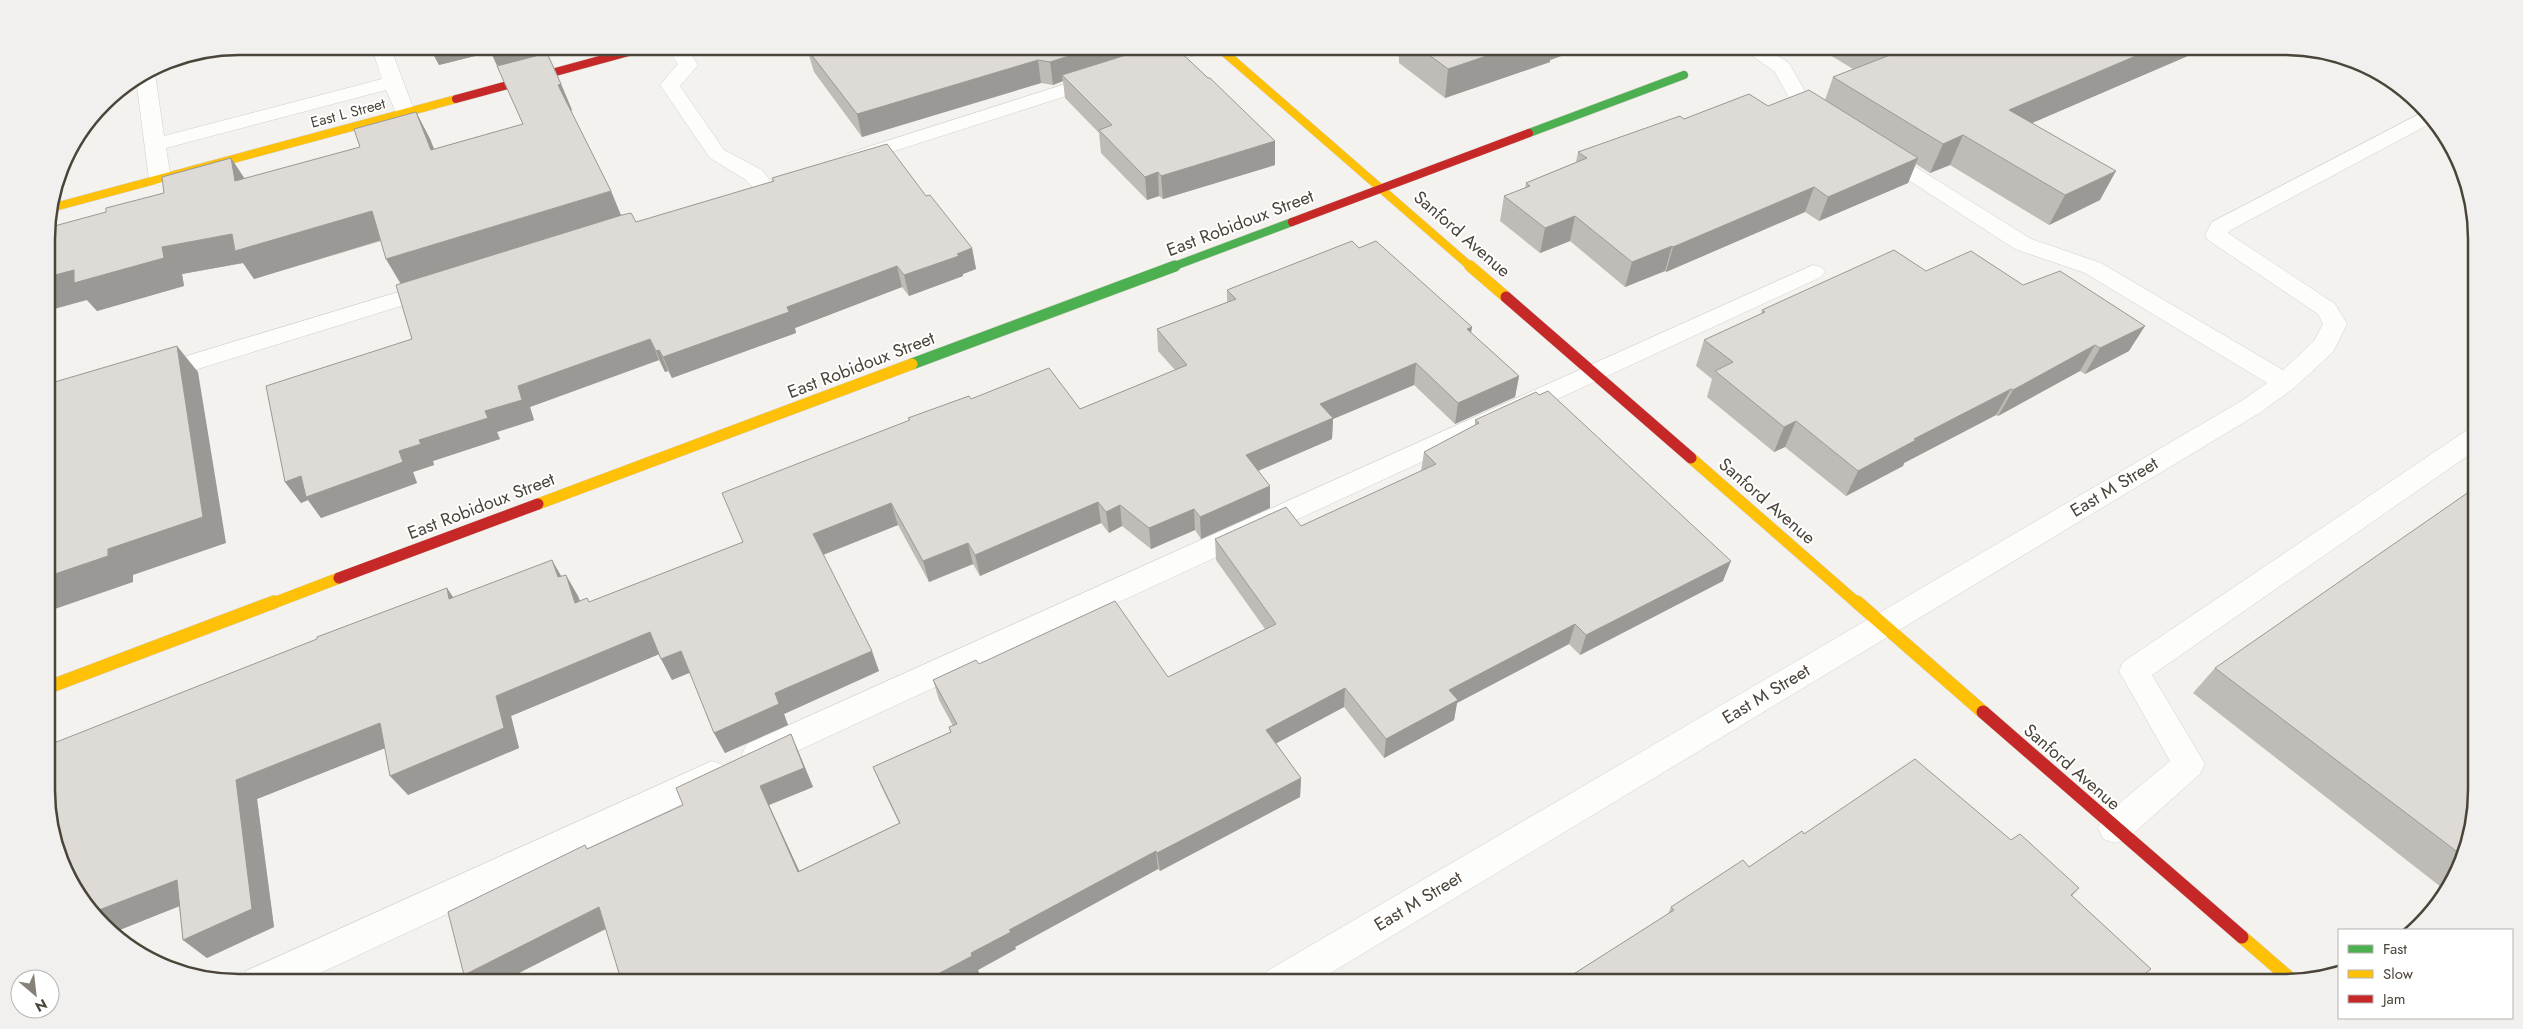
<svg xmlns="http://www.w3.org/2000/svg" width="2523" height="1029" font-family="Jost,sans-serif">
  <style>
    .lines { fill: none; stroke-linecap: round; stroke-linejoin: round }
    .lane-casing { stroke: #d2d0cb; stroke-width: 1 }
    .street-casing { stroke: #d2d0cb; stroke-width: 1 }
    .fast-far1-casing { stroke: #d3cfc5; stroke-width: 9 }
    .fast-casing { stroke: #d3cfc5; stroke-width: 12 }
    .slow-far2-casing { stroke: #d3cfc5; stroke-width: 9 }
    .slow-far1-casing { stroke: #d3cfc5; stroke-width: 12 }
    .slow-casing { stroke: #d3cfc5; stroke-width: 14 }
    .jam-far2-casing { stroke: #d3cfc5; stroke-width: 9 }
    .jam-far1-casing { stroke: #d3cfc5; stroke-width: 12 }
    .jam-casing { stroke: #d3cfc5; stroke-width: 14 }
    .lane { fill: #fdfdfc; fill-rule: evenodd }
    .street { fill: #fdfdfc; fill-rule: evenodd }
    .fast-far1 { stroke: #4caf50; stroke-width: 8 }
    .fast { stroke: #4caf50; stroke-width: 11 }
    .slow-far2 { stroke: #ffc107; stroke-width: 8 }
    .slow-far1 { stroke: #ffc107; stroke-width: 11 }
    .slow { stroke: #ffc107; stroke-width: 13 }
    .jam-far2 { stroke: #c62828; stroke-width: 8 }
    .jam-far1 { stroke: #c62828; stroke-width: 11 }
    .jam { stroke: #c62828; stroke-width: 13 }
    .wall { fill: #bfbcb8 }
    .shaded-wall { fill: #9b9996 }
    .building { fill: #dedbd6; stroke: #9b9996 }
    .labels { text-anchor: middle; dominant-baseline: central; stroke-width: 4; stroke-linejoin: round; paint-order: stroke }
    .far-street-label { font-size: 15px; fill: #4b4439; stroke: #fff }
    .street-label { font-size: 18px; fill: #4b4439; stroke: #fff }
    .rim { fill: none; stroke: #4b4439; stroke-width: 2.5 }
  </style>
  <rect width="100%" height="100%" fill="#f4f2ee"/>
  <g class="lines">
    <g class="lane-casing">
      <g id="lane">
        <polygon points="371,46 390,46 415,113 412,117 405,119 398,117 386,90 166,148 171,179 168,184 160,185 152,184 149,179 136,79 151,70 155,74 164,136 382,79"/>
        <polygon points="667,46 686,46 698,65 680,86 724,150 762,170 775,186 772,191 764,192 756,191 746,180 710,158 660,85 678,64"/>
        <polygon points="1184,46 1213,46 1211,50 1146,71 1139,69 1136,65 1139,61"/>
        <polygon points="1738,46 1761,46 1789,63 1810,100 1834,118 1831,122 1824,124 1817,122 1795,108 1774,71"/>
        <polygon points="1100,73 1107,75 1110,79 1107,83 860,162 853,164 846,162 842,158 846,154"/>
        <polygon points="2427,110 2435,121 2229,231 2228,233 2335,304 2347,324 2333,352 2294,388 2261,412 2252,415 2243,412 2239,406 2243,400 2267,383 2085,273 2015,249 1873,157 1870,153 1873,149 1880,147 1887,149 2031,239 2101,263 2283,370 2314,341 2323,324 2318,314 2208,240 2205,235 2212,222"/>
        <polygon points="1813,265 1821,267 1825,272 1821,277 769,764 758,768 747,764 742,754 747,744"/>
        <polygon points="435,281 443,283 447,288 443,293 156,382 147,380 144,374 147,368"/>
        <polygon points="2476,428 2476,450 2152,675 2205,764 2200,774 2127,839 2115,843 2103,839 2098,828 2103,817 2170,761 2119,671 2123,662 2467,430"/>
        <polygon points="712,761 723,765 728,775 723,785 299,983 241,983 246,971"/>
      </g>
    </g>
    <g class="street-casing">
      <polygon id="street" points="2252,397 2261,400 2265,406 2261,412 1314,983 1262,983 1267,971 2243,400"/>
    </g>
    <g class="fast-far1-casing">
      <g id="fast-far1">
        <polyline points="1529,133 1684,75"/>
        <polyline points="1172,267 1292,222"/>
      </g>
    </g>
    <g class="fast-casing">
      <polyline id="fast" points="912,364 1175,266"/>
    </g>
    <g class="slow-far2-casing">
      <g id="slow-far2">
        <polyline points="1217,46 1471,267"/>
        <polyline points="51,208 456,99"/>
      </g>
    </g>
    <g class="slow-far1-casing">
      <g id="slow-far1">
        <polyline points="1470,266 1506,297"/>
        <polyline points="1691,458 1858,604"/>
        <polyline points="538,504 912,364"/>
        <polyline points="271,604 339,578"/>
      </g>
    </g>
    <g class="slow-casing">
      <g id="slow">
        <polyline points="1857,602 1983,712"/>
        <polyline points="49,687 274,602"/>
        <polyline points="2242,937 2294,982"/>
      </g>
    </g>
    <g class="jam-far2-casing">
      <g id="jam-far2">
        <polyline points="456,99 651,46"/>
        <polyline points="1292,222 1529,133"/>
      </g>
    </g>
    <g class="jam-far1-casing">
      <g id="jam-far1">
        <polyline points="1506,297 1691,458"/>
        <polyline points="339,578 538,504"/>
      </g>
    </g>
    <g class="jam-casing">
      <polyline id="jam" points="1983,712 2242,937"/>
    </g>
    <use href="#lane" class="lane"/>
    <use href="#street" class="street"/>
    <use href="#fast-far1" class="fast-far1"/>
    <use href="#fast" class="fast"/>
    <use href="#slow-far2" class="slow-far2"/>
    <use href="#slow-far1" class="slow-far1"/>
    <use href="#slow" class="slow"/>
    <use href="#jam-far2" class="jam-far2"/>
    <use href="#jam-far1" class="jam-far1"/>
    <use href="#jam" class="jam"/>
  </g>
  <g class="wall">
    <polygon points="429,46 544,46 561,84 572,110 571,111 611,191 621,215 636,222 773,182 772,178 926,196 972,248 976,269 963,274 963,276 909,296 902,287 795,328 796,333 672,378 668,371 665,372 659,360 530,407 534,420 497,432 500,439 433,461 434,465 413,472 417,483 321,518 308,500 301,503 285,482 412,339 400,283 386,259 381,241 254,279 243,263 182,274 184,286 97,311 87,300 106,212 164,193 231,158 244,179 360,147 416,112 430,139 434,149 523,124 491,52 439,65"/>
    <polygon points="1174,46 1275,141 1275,165 1163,199 1159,196 1147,200 1101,153 1099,133 1065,98 1063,81 1053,85 1041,83 862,137 814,72 807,49"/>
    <polygon points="1386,46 1589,46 1550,60 1550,62 1445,98 1399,63 1399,57"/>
    <polygon points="1815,46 2211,46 2032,123 2100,200 2049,225 1950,165 1930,173 1916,164 1908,183 1819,221 1805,212 1666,272 1665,271 1625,287 1570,241 1540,253 1500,221 1504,196 1525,188 1526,183 1576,162 1578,152 1684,119 1768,106 1825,100 1833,77 1853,69"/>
    <polygon points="1359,248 1472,327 1471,333 1519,376 1515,397 1455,424 1414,385 1333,419 1332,439 1258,471 1270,486 1270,508 1201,539 1195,530 1151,549 1122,526 1109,533 1101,523 980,576 973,564 929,582 898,525 823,555 879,671 784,714 788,725 725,753 714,733 690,672 672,680 659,654 511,716 519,748 408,795 385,748 257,799 274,927 207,958 183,940 179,906 112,933 447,588 453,598 561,576 578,596 580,601 590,602 743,542 909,421 908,418 971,399 1080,409 1175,370 1158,351 1157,329 1227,302 1227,290"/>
    <polygon points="1926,271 2023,285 2129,351 2085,374 2080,371 1998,416 1996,415 1904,463 1903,466 1846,496 1785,447 1774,452 1707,397 1712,379 1696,366 1704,340 1761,314 1762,310"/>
    <polygon points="1475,420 1723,581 1580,655 1569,644 1457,703 1454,720 1384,758 1344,707 1276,743 1301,778 1300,797 1160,871 1158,869 1015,947 1016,949 978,970 979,973 960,983 622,983 606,929 499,983 472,983 588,849 683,805 791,734 799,753 813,787 769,805 799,871 899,823 881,786 873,767 950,732 949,727 953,726 939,700 933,680 979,664 1168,677 1265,629 1216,560 1215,539 1301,526 1421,471 1424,452 1475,426"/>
    <polygon points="2215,668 2466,852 2446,891 2193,693"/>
    <polygon points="1804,834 2011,840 2079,888 2072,896 2151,969 2136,982 1561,982 1668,914 1671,907 1749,867"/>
  </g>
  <g class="shaded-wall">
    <polygon points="429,46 489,46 491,52 439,65"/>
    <polygon points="525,46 544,46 552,65 503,78 492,55"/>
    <polygon points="1100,46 1157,46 1062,75 1063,81 1053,85 1050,62"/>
    <polygon points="1516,46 1589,46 1550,60 1550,62 1445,98 1448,69"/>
    <polygon points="2159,46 2211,46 1995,139 2009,110"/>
    <polygon points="1038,60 1041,83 862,137 857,114"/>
    <polygon points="561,84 572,110 569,111 558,85"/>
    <polygon points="416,112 430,139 445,177 431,150"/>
    <polygon points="1963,135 1950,165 1930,173 1943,144"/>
    <polygon points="1275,141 1275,165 1163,199 1161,176"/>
    <polygon points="74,143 74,153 66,155 66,154"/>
    <polygon points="231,158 249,185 235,181"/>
    <polygon points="1918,158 1908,183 1819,221 1828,197"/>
    <polygon points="2116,171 2100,200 2049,225 2065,195"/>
    <polygon points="1158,172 1159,196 1147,200 1145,177"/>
    <polygon points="1814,187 1805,212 1666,272 1673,247"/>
    <polygon points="611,191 622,218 403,287 386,259"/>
    <polygon points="372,211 388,238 254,279 243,263 182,274 184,286 97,311 87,300 47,311 47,277 162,247 232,234"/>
    <polygon points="1575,216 1570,241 1540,253 1545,228"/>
    <polygon points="1672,246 1665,271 1625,287 1632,262"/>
    <polygon points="972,248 976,269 963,274 963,276 909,296 904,275"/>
    <polygon points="897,266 902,287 795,328 796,333 672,378 663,357 787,307"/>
    <polygon points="2145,326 2129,351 2085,374 2100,348"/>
    <polygon points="1472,327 1468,348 1467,329"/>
    <polygon points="650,339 659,360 530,407 534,420 497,432 500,439 433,461 434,465 413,472 417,483 321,518 308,500 301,503 285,482 301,476 399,451 419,440 485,411 518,386"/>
    <polygon points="2095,345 2080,371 1998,416 2013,390"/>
    <polygon points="177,346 198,372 226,543 133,575 133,582 49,611 49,576 108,549"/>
    <polygon points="659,350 668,371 665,372 656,351"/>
    <polygon points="1416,363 1414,385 1333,419 1332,439 1246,476 1246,455 1320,404"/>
    <polygon points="1519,376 1515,397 1455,424 1458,403"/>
    <polygon points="2011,389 1996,415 1904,463 1903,466 1846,496 1858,471 1914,439"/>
    <polygon points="1796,421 1785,447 1774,452 1784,427"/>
    <polygon points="1270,486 1270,508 1201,539 1200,517"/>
    <polygon points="1098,502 1101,523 980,576 975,555"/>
    <polygon points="891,503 898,525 820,556 813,534"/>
    <polygon points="1120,505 1122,526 1109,533 1106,512"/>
    <polygon points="1194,509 1195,530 1151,549 1149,528"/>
    <polygon points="968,543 973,564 929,582 923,561"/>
    <polygon points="552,560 564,581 558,577"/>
    <polygon points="1731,561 1723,581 1580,655 1586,635"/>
    <polygon points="566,575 578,596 588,623 575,603"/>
    <polygon points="447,588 461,609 449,599"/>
    <polygon points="1575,624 1569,644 1457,703 1454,720 1384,758 1386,739 1449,690"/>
    <polygon points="650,632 662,653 511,716 519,748 408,795 390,776 496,696"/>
    <polygon points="681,651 692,672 672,680 661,659"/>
    <polygon points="872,651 879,671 784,714 788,725 725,753 714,733 775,693"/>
    <polygon points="1345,688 1344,707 1266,749 1266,730"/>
    <polygon points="380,723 398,743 257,799 274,927 207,958 183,940 236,780"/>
    <polygon points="791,734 799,753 813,787 769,805 808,890 798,872 760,786"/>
    <polygon points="1301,778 1300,797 1160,871 1157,853"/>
    <polygon points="1156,851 1158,869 1015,947 1016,949 978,970 979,973 960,983 921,983 1009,930"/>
    <polygon points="177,880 200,898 112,933 94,917 91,913"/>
    <polygon points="599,907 613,925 499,983 472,983 464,975"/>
  </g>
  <g class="building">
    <polygon points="489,46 525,46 492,55"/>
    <polygon points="817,46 1100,46 1050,62 1038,60 857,114 807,49"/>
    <polygon points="1155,46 1174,46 1208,78 1210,78 1275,141 1161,176 1158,172 1145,177 1099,130 1112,125 1062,75"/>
    <polygon points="1417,46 1516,46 1448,69"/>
    <polygon points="1875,46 2159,46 2009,110 2116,171 2065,195 1963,135 1943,144 1833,77 1890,55"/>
    <polygon points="547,53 561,84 558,85 611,191 386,259 372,211 235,251 232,234 162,247 164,258 74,283 74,270 47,277 47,228 106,212 106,208 164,193 162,177 231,158 235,181 360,147 354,129 416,112 431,150 523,124 497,66"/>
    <polygon points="1809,90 1918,158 1828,197 1814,187 1673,247 1672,246 1632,262 1575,216 1545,228 1504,196 1530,186 1526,183 1587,158 1578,152 1680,116 1684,119 1749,94 1768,106"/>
    <polygon points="887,144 926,196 930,195 972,248 957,254 959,256 904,275 897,266 787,307 789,312 663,357 659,350 656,351 650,339 518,386 522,400 485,411 488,418 419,440 421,444 399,451 403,462 306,497 301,476 285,482 266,386 412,339 396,285 622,215 631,213 636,222 774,181 772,178"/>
    <polygon points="1352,241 1359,248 1376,241 1472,327 1467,329 1519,376 1458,403 1416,363 1320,404 1333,418 1246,455 1270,486 1200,517 1194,509 1149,528 1120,505 1106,512 1098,502 975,555 968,543 923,561 891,503 813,534 872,651 775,693 779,704 714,733 681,651 661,659 650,632 496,696 504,728 390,776 380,723 236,780 252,909 183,940 177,880 91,913 78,894 78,888 75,889 66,875 50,827 49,745 317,639 317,637 447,588 449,599 552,560 558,577 566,575 575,603 587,598 589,602 743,542 722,493 910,420 908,418 969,396 971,399 1049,368 1080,409 1187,365 1157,329 1236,299 1227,290"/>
    <polygon points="1894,250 1926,271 1971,251 2023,285 2060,271 2145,326 2100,348 2095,345 2013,390 2011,389 1914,439 1916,440 1858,471 1796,421 1784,427 1715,371 1733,362 1704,340 1765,312 1762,310"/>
    <polygon points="177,346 203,517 108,549 108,556 49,576 48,384"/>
    <polygon points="1548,391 1731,561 1586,635 1575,624 1449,690 1458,700 1386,739 1345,688 1266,730 1301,778 1157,853 1156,851 1009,930 1011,932 971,953 972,956 921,983 622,983 599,907 464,975 448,912 585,845 587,849 683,805 676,788 791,734 804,768 760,786 798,872 900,823 873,767 951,732 949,727 957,724 933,680 976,660 979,664 1115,601 1168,677 1276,624 1215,539 1286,507 1301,526 1436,464 1424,452 1479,423 1475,420 1536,392 1539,395"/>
    <polygon points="2476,487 2477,790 2466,852 2464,857 2215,668"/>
    <polygon points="1915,759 2011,840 2020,834 2079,888 2071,895 2151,969 2135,982 1561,982 1674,910 1671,907 1743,860 1749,867 1802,831 1804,834"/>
    <polygon points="417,978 418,983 407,983"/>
  </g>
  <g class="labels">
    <g class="far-street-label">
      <text transform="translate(348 113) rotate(-15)">East L Street</text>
    </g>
    <g class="street-label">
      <text transform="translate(1240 223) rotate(-21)">East Robidoux Street</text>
      <text transform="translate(1462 234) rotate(41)">Sanford Avenue</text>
      <text transform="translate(861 365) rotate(-21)">East Robidoux Street</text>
      <text transform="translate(2114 487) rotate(-31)">East M Street</text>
      <text transform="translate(1767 501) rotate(41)">Sanford Avenue</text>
      <text transform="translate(481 506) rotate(-21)">East Robidoux Street</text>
      <text transform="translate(1766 694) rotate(-31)">East M Street</text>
      <text transform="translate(2072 767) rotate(41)">Sanford Avenue</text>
      <text transform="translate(1418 901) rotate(-31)">East M Street</text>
    </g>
  </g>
  <path d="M0 0H2523V1029H0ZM239 55H2284A184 184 0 0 1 2468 239V790A184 184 0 0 1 2284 974H239A184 184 0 0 1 55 790V239A184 184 0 0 1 239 55Z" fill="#f1f0ef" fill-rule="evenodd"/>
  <path class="rim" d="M239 55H2284A184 184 0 0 1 2468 239V790A184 184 0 0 1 2284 974H239A184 184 0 0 1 55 790V239A184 184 0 0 1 239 55Z"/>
  <rect x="2338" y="929" width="175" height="90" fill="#ffffff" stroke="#b7b4b0"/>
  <rect x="2348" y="945" width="25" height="8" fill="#4caf50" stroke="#b7b4b0"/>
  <text x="2383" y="954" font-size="15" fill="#4b4439">Fast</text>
  <rect x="2348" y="970" width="25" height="8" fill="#ffc107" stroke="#b7b4b0"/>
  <text x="2383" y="979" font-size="15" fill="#4b4439">Slow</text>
  <rect x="2348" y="995" width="25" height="8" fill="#c62828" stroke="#b7b4b0"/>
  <text x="2383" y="1004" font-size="15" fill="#4b4439">Jam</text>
  <g transform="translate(35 994) rotate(152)"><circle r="24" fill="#ffffff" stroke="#b7b4b0"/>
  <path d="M0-4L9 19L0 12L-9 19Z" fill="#868178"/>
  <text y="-8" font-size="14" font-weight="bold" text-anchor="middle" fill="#4b4439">N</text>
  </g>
</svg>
